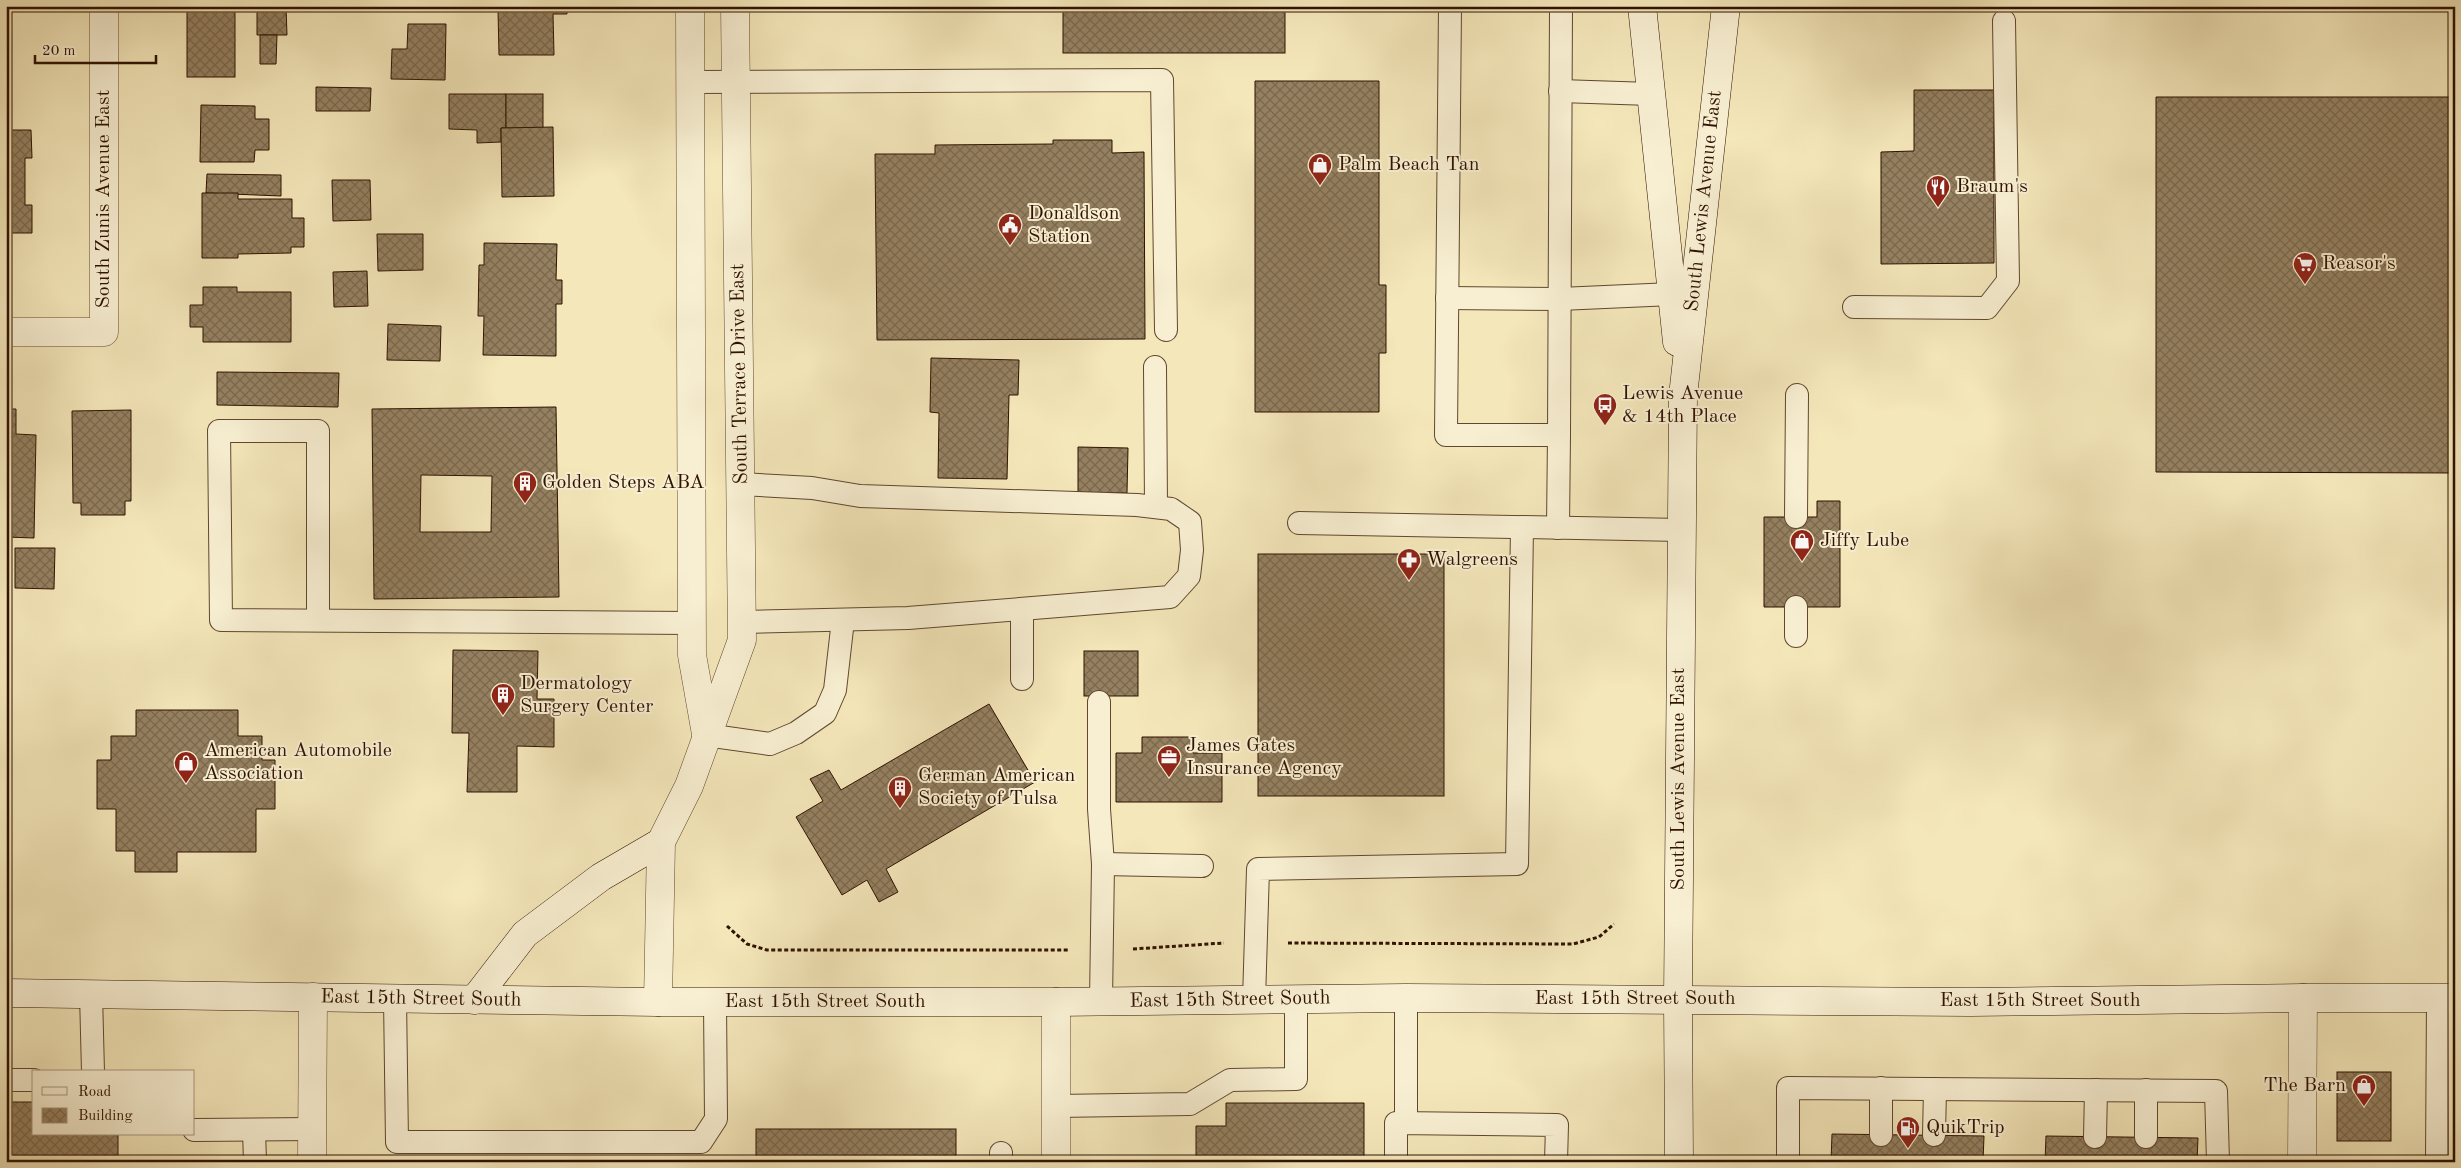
<svg xmlns="http://www.w3.org/2000/svg" width="2461" height="1168" font-family="'Old Standard TT',serif">
  <style>
    .building { fill: url(#building-cross-hatch); stroke: #2f1200; fill-rule: evenodd }
    .lines { fill: none; stroke-linecap: round; stroke-linejoin: round }
    .lane-casing { stroke: #60472e; stroke-width: 24 }
    .street-casing { stroke: #60472e; stroke-width: 29 }
    .secondary-casing { stroke: #2f1200; stroke-width: 29 }
    .path { stroke: #2f1200; stroke-width: 3; stroke-dasharray: 4 2.5; stroke-linecap: butt }
    .lane { stroke: #f8efd2; stroke-width: 22 }
    .street { stroke: #f8efd2; stroke-width: 28 }
    .secondary { stroke: #f8efd2; stroke-width: 28 }
    .labels { text-anchor: middle; dominant-baseline: central; stroke-width: 4; stroke-linejoin: round; paint-order: stroke }
    .poi-label { font-size: 20px; fill: #2f1200; stroke: #f8efd2; text-anchor: start }
    .street-label { font-size: 20px; fill: #2f1200; stroke: #f8efd2 }
  </style>
  <defs>
    <pattern id="building-cross-hatch" width="8" height="8" patternUnits="userSpaceOnUse" patternTransform="scale(1.25)"><rect width="8" height="8" fill="#958161"/><path d="M0 0l8 8M0 8l8-8" fill="none" stroke="#7a684e"/></pattern>
  </defs>
  <rect width="100%" height="100%" fill="#f4e7ba"/>
  <filter id="stains"><feTurbulence type="fractalNoise" baseFrequency=".004" numOctaves="4"/><feColorMatrix values="0 0 0 0 .2 0 0 0 0 .09 0 0 0 0 .02 0 0 0 .5 -.17"/></filter>
  <radialGradient id="worn" r=".72"><stop offset=".6" stop-color="#630" stop-opacity="0"/><stop offset="1" stop-color="#630" stop-opacity=".3"/></radialGradient>
  <g class="building">
    <polygon points="6,6 9,6 10,28 6,28"/>
    <polygon points="489,6 567,6 567,14 553,14 554,55 499,55 498,10 489,10"/>
    <rect x="1063" y="6" width="222" height="47"/>
    <polygon points="257,7 286,7 287,35 257,35"/>
    <rect x="187" y="8" width="48" height="69"/>
    <polygon points="408,24 446,24 445,80 391,79 392,49 407,49"/>
    <polygon points="260,35 277,35 276,64 260,64"/>
    <polygon points="1255,81 1379,81 1379,285 1386,285 1386,353 1379,353 1379,412 1255,412"/>
    <polygon points="316,87 371,88 370,111 316,111"/>
    <polygon points="1914,90 1994,90 1994,263 1881,264 1881,152 1914,151"/>
    <polygon points="449,94 506,94 506,128 501,128 501,142 477,143 477,130 449,129"/>
    <rect x="506" y="94" width="37" height="34"/>
    <polygon points="2156,97 2455,97 2455,473 2156,472"/>
    <polygon points="201,105 255,106 255,119 269,119 269,150 255,150 254,162 200,162"/>
    <polygon points="553,127 554,196 502,197 501,128"/>
    <polygon points="6,130 31,130 32,158 25,158 25,205 32,205 32,233 6,233"/>
    <polygon points="1053,140 1112,140 1112,153 1144,152 1145,339 877,340 875,154 935,154 935,145 1053,144"/>
    <polygon points="207,174 281,175 281,196 206,193"/>
    <polygon points="332,180 370,180 371,220 333,221"/>
    <polygon points="202,193 238,193 238,199 292,199 292,218 304,218 304,247 291,247 291,253 238,254 238,258 202,258"/>
    <polygon points="377,234 423,234 423,270 378,271"/>
    <polygon points="484,243 557,244 556,280 562,280 562,304 556,304 556,356 483,355 484,316 478,316 479,265 484,265"/>
    <polygon points="367,271 368,306 334,307 333,272"/>
    <polygon points="203,287 237,287 237,292 291,292 291,342 203,342 203,327 190,327 190,305 203,305"/>
    <polygon points="388,324 441,326 440,361 387,360"/>
    <polygon points="931,358 1019,360 1018,395 1009,395 1007,479 938,478 939,413 930,412"/>
    <polygon points="217,372 339,373 338,407 217,405"/>
    <path d="M 556,407 L 559,597 L 374,599 L 372,409 ZM 421,475 L 492,476 L 491,532 L 420,532 Z"/>
    <polygon points="6,409 16,409 16,434 36,435 34,538 6,537"/>
    <polygon points="131,410 131,501 125,501 125,515 81,515 81,503 73,503 72,411"/>
    <polygon points="1078,447 1128,448 1127,493 1078,493"/>
    <polygon points="1817,501 1840,501 1840,607 1764,607 1764,517 1817,517"/>
    <polygon points="15,548 55,548 54,589 15,588"/>
    <rect x="1258" y="554" width="186" height="242"/>
    <polygon points="453,650 538,651 537,699 554,699 554,747 517,746 517,792 467,792 469,733 452,733"/>
    <rect x="1084" y="651" width="54" height="45"/>
    <polygon points="989,704 1035,782 886,869 898,892 879,902 867,880 842,895 796,817 823,801 810,779 829,770 841,790"/>
    <polygon points="136,710 238,710 238,736 262,736 262,760 275,760 275,809 256,809 256,852 177,852 177,872 135,872 135,851 116,851 116,809 97,809 97,760 111,760 111,736 136,736"/>
    <polygon points="1142,737 1193,737 1193,753 1222,753 1222,802 1116,802 1116,753 1142,753"/>
    <rect x="2337" y="1072" width="54" height="69"/>
    <polygon points="6,1102 34,1102 34,1134 118,1134 118,1162 6,1162"/>
    <polygon points="1226,1103 1364,1103 1364,1162 1196,1162 1196,1126 1226,1126"/>
    <rect x="756" y="1129" width="200" height="33"/>
    <polygon points="1832,1134 1984,1136 1983,1162 1831,1162"/>
    <polygon points="2046,1136 2198,1138 2197,1162 2045,1162"/>
  </g>
  <g class="lines">
    <g class="lane-casing">
      <g id="lane">
        <polyline points="1450,6 1446,435 1559,435 1561,6"/>
        <polyline points="691,82 1162,80 1166,330"/>
        <polyline points="1560,91 1651,94"/>
        <polyline points="1447,298 1560,299 1672,294"/>
        <polyline points="1854,307 1987,308 2008,281 2004,21"/>
        <polyline points="1155,367 1156,507"/>
        <polyline points="741,484 812,488 860,496 1137,505 1171,509 1190,522 1192,550 1189,576 1170,597 908,618 742,622"/>
        <polyline points="1796,517 1797,395"/>
        <polyline points="1299,523 1682,530"/>
        <polyline points="1558,528 1559,435"/>
        <polyline points="1796,607 1796,636"/>
        <polyline points="1022,610 1022,679"/>
        <polyline points="318,620 318,431 219,431 221,620 692,623"/>
        <polyline points="1099,702 1099,809 1103,864"/>
        <polyline points="706,735 770,744 796,733 825,713 835,690 843,620"/>
        <polyline points="91,994 93,1072"/>
        <polyline points="395,998 397,1142 701,1142 716,1119 715,1002"/>
        <polyline points="1254,1000 1258,869 1517,864 1522,527"/>
        <polyline points="1101,1001 1103,864 1202,866"/>
        <polyline points="6,1080 34,1080"/>
        <polyline points="2146,1090 2146,1137"/>
        <polyline points="1056,1106 1190,1104 1230,1080 1296,1079 1296,1000"/>
        <polyline points="1406,1123 1406,998"/>
        <polyline points="194,1130 313,1129"/>
        <polyline points="254,1130 255,1162"/>
        <polyline points="1881,1135 1881,1088"/>
        <polyline points="1934,1135 1935,1089"/>
        <polyline points="2095,1137 2096,1090"/>
        <polyline points="1001,1153 1001,1162"/>
        <polyline points="1396,1162 1396,1123 1557,1125 1556,1162"/>
        <polyline points="1788,1162 1788,1088 2216,1091 2218,1162"/>
        <polyline points="2437,1162 2438,998"/>
      </g>
    </g>
    <g class="street-casing">
      <g id="street">
        <polyline points="690,6 692,655 706,734"/>
        <polyline points="6,332 104,332 104,6"/>
        <polyline points="658,1002 661,842 689,786 742,640 735,6"/>
        <polyline points="1056,1002 1056,1162"/>
        <polyline points="312,1162 313,997"/>
        <polyline points="2302,1162 2303,998"/>
      </g>
    </g>
    <g class="secondary-casing">
      <g id="secondary">
        <polyline points="1642,6 1677,342"/>
        <polyline points="6,993 658,1002 1056,1002 1406,998 1971,1002 2303,998 2455,998"/>
        <polyline points="474,1000 525,934 601,877 661,842"/>
        <polyline points="1679,1162 1678,999 1683,396 1726,6"/>
      </g>
    </g>
    <g class="path">
      <polyline points="727,926 747,944 767,950 1069,950"/>
      <polyline points="1288,943 1573,944 1599,937 1614,924"/>
      <polyline points="1133,949 1224,943"/>
    </g>
    <use href="#lane" class="lane"/>
    <use href="#street" class="street"/>
    <use href="#secondary" class="secondary"/>
  </g>
  <defs>
    <g id="shop-pin" transform="scale(1.25)"><path d="M0 17L-7.5 6A9.5 9.5 0 1 1 7.5 6Z" fill="#8f2418" stroke="#f8efd2"/><path d="M-5-2.5h2.3a2.7 3.5 0 0 1 5.4 0H5L5.5 6h-11ZM-1.5-2.5h3a1.5 2.3 0 0 0-3 0Z" fill="#fff"/></g>
    <g id="restaurant-pin" transform="scale(1.25)"><path d="M0 17L-7.5 6A9.5 9.5 0 1 1 7.5 6Z" fill="#8f2418" stroke="#f8efd2"/><path d="M-5-6h1v4h1v-4h1v4h1v-4h1v5L-1.5 .5V6h-2V.5L-5-1ZM5-6V6H3V1.5H1.5Q1.5-4 5-6Z" fill="#fff"/></g>
    <g id="civic-pin" transform="scale(1.25)"><path d="M0 17L-7.5 6A9.5 9.5 0 1 1 7.5 6Z" fill="#8f2418" stroke="#f8efd2"/><path d="M-.6-6.5H3V-4.5H.6V-3L4-1V1h2V6H-6V1h2V-1L-.6-3ZM-1.2 2.5V6h2.4V2.5Z" fill="#fff"/></g>
    <g id="supermarket-pin" transform="scale(1.25)"><path d="M0 17L-7.5 6A9.5 9.5 0 1 1 7.5 6Z" fill="#8f2418" stroke="#f8efd2"/><path d="M-6-5.5h2.5l.6 2H6L4.5 2H-2.5L-4.4-4H-6ZM-1.5 3.2a1.3 1.3 0 1 0 .1 0ZM3 3.2a1.3 1.3 0 1 0 .1 0Z" fill="#fff"/></g>
    <g id="bus-pin" transform="scale(1.25)"><path d="M0 17L-7.5 6A9.5 9.5 0 1 1 7.5 6Z" fill="#8f2418" stroke="#f8efd2"/><path d="M-5-6H5V4H4V6H2V4H-2V6H-4V4H-5ZM-3.5-4V0h7V-4ZM-3.5 1.2v1.5H-2V1.2ZM2 1.2v1.5H3.5V1.2Z" fill="#fff"/></g>
    <g id="building-pin" transform="scale(1.25)"><path d="M0 17L-7.5 6A9.5 9.5 0 1 1 7.5 6Z" fill="#8f2418" stroke="#f8efd2"/><path d="M-4-6H4V6H1V3H-1V6H-4ZM-2.5-4.3h1.7v1.8h-1.7ZM.8-4.3h1.7v1.8H.8ZM-2.5-1h1.7V.8h-1.7ZM.8-1h1.7V.8H.8Z" fill="#fff"/></g>
    <g id="pharmacy-pin" transform="scale(1.25)"><path d="M0 17L-7.5 6A9.5 9.5 0 1 1 7.5 6Z" fill="#8f2418" stroke="#f8efd2"/><path d="M-2-6h4v4h4v4h-4v4h-4v-4h-4v-4h4Z" fill="#fff"/></g>
    <g id="office-pin" transform="scale(1.25)"><path d="M0 17L-7.5 6A9.5 9.5 0 1 1 7.5 6Z" fill="#8f2418" stroke="#f8efd2"/><path d="M-6-3h4V-5.5h4V-3h4V5H-6ZM-1-4.5V-3h2v-1.5ZM-6 0V1H6V0Z" fill="#fff"/></g>
    <g id="fuel-pin" transform="scale(1.25)"><path d="M0 17L-7.5 6A9.5 9.5 0 1 1 7.5 6Z" fill="#8f2418" stroke="#f8efd2"/><path d="M-5.5-6h7V0h2V4h1.3V-2.5L3-4.5l.8-.8L6-3V5H2.5V1h-1V6h-7ZM-4.2-4.7v3.2H.2V-4.7Z" fill="#fff"/></g>
  </defs>
  <g fill-rule="evenodd">
    <use href="#shop-pin" x="1320" y="165"/>
    <use href="#restaurant-pin" x="1938" y="187"/>
    <use href="#civic-pin" x="1010" y="225"/>
    <use href="#supermarket-pin" x="2305" y="264"/>
    <use href="#bus-pin" x="1605" y="405"/>
    <use href="#building-pin" x="525" y="483"/>
    <use href="#shop-pin" x="1802" y="541"/>
    <use href="#pharmacy-pin" x="1409" y="560"/>
    <use href="#building-pin" x="503" y="695"/>
    <use href="#office-pin" x="1169" y="757"/>
    <use href="#shop-pin" x="186" y="763"/>
    <use href="#building-pin" x="900" y="788"/>
    <use href="#shop-pin" x="2364" y="1086"/>
    <use href="#fuel-pin" x="1908" y="1128"/>
  </g>
  <g class="labels">
    <g class="poi-label">
      <text x="1338" y="165">Palm Beach Tan</text>
      <text x="1956" y="187">Braum's</text>
      <text x="1028" y="214">Donaldson<tspan x="1028" dy="23">Station</tspan></text>
      <text x="2322" y="264">Reasor's</text>
      <text x="1622" y="394">Lewis Avenue<tspan x="1622" dy="23">&amp; 14th Place</tspan></text>
      <text x="542" y="483">Golden Steps ABA</text>
      <text x="1820" y="541">Jiffy Lube</text>
      <text x="1426" y="560">Walgreens</text>
      <text x="520" y="684">Dermatology<tspan x="520" dy="23">Surgery Center</tspan></text>
      <text x="1186" y="746">James Gates<tspan x="1186" dy="23">Insurance Agency</tspan></text>
      <text x="204" y="751">American Automobile<tspan x="204" dy="23">Association</tspan></text>
      <text x="918" y="776">German American<tspan x="918" dy="23">Society of Tulsa</tspan></text>
      <text x="2346" y="1086" text-anchor="end">The Barn</text>
      <text x="1926" y="1128">QuikTrip</text>
    </g>
    <g class="street-label">
      <text transform="translate(104 199) rotate(-90)">South Zunis Avenue East</text>
      <text transform="translate(1704 201) rotate(-84)">South Lewis Avenue East</text>
      <text transform="translate(740 374) rotate(-91)">South Terrace Drive East</text>
      <text transform="translate(1679 779) rotate(-90)">South Lewis Avenue East</text>
      <text transform="translate(421 999) rotate(1)">East 15th Street South</text>
      <text x="1635" y="999">East 15th Street South</text>
      <text transform="translate(1230 1000) rotate(-1)">East 15th Street South</text>
      <text x="2040" y="1001">East 15th Street South</text>
      <text x="825" y="1002">East 15th Street South</text>
    </g>
  </g>
  <rect width="2461" height="1168" fill="none" stroke="#f4e7ba" stroke-width="25"/>
  <rect x="8" y="8" width="2446" height="1153" fill="none" stroke="#2f1200" stroke-width="2.5"/>
  <rect x="12" y="12" width="2436" height="1143" fill="none" stroke="#2f1200"/>
  <rect x="32" y="1070" width="162" height="65" fill="#f8efd2" stroke="#a8977e"/>
  <rect x="42" y="1087" width="25" height="8" fill="#f8efd2" stroke="#a8977e"/>
  <text x="78" y="1096" font-size="15" fill="#2f1200">Road</text>
  <rect x="42" y="1108" width="25" height="15" fill="url(#building-cross-hatch)" stroke="#a8977e"/>
  <text x="78" y="1120" font-size="15" fill="#2f1200">Building</text>
  <path d="M35 55v8h121v-8" fill="none" stroke="#2f1200" stroke-width="2.5"/>
  <text x="42" y="55" font-size="15" fill="#2f1200" stroke="#f8efd2" stroke-width="4" paint-order="stroke">20 m</text>
  <rect width="100%" height="100%" filter="url(#stains)"/>
  <rect width="100%" height="100%" fill="url(#worn)"/>
</svg>
